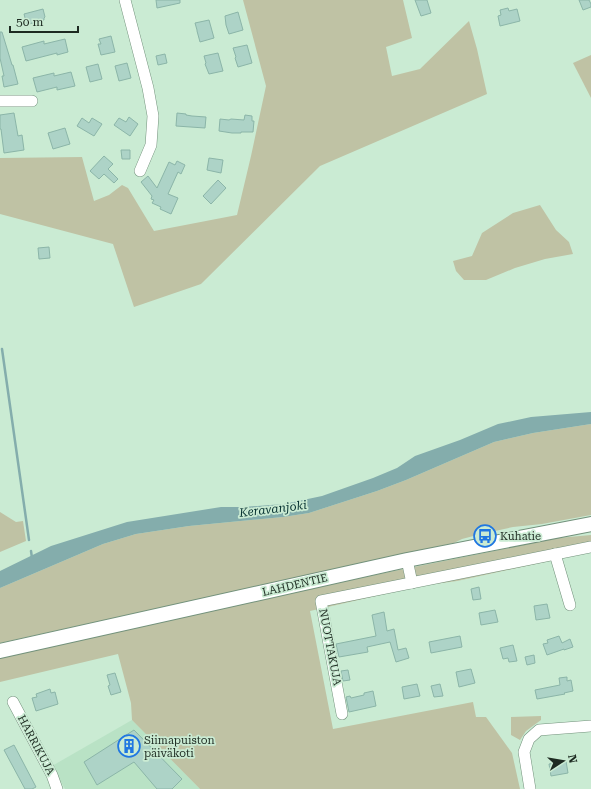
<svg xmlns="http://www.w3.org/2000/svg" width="591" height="789" font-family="'Roboto Serif',serif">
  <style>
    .built { fill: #b9e2c5 }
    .green { fill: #bfc2a4 }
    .water { fill: #84adac }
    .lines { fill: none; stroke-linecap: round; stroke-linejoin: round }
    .stream { stroke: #84adac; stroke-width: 2.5 }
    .building { fill: #add3c7; stroke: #8bb5a8 }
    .minor-casing { stroke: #72917b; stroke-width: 12 }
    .major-casing { stroke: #72917b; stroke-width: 16 }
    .minor { stroke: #fff; stroke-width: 11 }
    .major { stroke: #fff; stroke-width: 14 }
    .labels { text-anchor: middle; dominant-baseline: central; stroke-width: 3.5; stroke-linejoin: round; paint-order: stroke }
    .poi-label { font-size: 11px; fill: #1d2a21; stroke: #caebd3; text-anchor: start }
    .street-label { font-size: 11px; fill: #1d2a21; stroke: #caebd3 }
    .water-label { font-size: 12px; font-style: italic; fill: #073231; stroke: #caebd3 }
  </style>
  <rect width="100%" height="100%" fill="#caebd3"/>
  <polygon class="built" points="132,720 200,789 65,789 52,766"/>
  <g class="green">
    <polygon points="243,0 403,0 412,38 386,47 392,76 420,69 469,21 477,49 487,94 320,166 201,284 134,307 113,244 0,214 0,158 82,157 94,201 109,195 122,185 128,188 154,231 237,215 251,156 266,86"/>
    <polygon points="591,55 591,98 573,63"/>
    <polygon points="540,205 556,230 569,242 573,254 545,259 515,268 486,280 464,280 456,271 453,261 472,256 482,233 513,213"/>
    <polygon points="591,424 591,515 542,524 513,527 481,534 462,539 454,543 0,643 0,588 103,544 136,534 189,526 283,517 309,513 377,491 406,480 494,442 533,433"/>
    <polygon points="0,512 16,522 23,521 26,541 0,552"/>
    <polygon points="591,535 591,552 457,581 420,586 310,611 333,729 473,702 476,717 486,717 512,753 520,789 200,789 132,720 131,703 118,654 0,682 0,658 374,575 558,538"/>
    <polygon points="541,716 541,720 526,731 520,740 511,735 511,717"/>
  </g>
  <polygon class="water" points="591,412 591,424 533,433 494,442 406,480 377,491 309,513 283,517 189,526 136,534 103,544 0,588 0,571 51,546 127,522 221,507 242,507 284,504 322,496 373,478 397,468 415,456 460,440 498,424 531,417"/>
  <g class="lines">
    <g class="stream">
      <polyline points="2,349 29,540"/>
      <polyline points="31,551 32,558"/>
    </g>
  </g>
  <g class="building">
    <polygon points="156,0 180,0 180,3 157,8"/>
    <polygon points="415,0 427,0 431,13 421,16"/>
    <polygon points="579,0 589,0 591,4 591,7 583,10"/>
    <polygon points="508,8 509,11 517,9 520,21 500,26 498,16 501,15 500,10"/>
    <polygon points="43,9 45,17 44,18 44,20 39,22 40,24 33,26 32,23 27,25 24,14"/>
    <polygon points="238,12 243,30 229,34 226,25 225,16"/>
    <polygon points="209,20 214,38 200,42 197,31 197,30 195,23"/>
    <polygon points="0,32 2,32 12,65 13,65 18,84 4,87 2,76 4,76 0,58"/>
    <polygon points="111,36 115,52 101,55 98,44 101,44 99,39"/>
    <polygon points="65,39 68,52 57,55 57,53 26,61 22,47 44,41 44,44"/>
    <polygon points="247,45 252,63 238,67 235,58 236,57 233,48"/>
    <polygon points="218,53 223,71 209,74 205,64 206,63 204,56"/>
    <polygon points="165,54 167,63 158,65 156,56"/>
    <polygon points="127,63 131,78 119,81 115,66"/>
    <polygon points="98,64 102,79 90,82 86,67"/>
    <polygon points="71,72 75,86 57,90 57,87 37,92 33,78 54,73 54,76"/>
    <polygon points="14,113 18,136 22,135 24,150 4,153 1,129 0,129 0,115"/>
    <polygon points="177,113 186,114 186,115 192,116 206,117 205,128 176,126"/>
    <polygon points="245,115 252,116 252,121 254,121 253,132 241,132 241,133 232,133 219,131 220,119 229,120 231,119 244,120"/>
    <polygon points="129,117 138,124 130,136 114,125 119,118 126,122"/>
    <polygon points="82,118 89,123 92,118 102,124 94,136 77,126"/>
    <polygon points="65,128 70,144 53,149 48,133"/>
    <polygon points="121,150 130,150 130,159 122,159"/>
    <polygon points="104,156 113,164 108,169 118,179 114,183 104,174 99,179 90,171"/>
    <polygon points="209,158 223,160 221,173 207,170"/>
    <polygon points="177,161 185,165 181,174 178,172 168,194 178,198 171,214 160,209 161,207 152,203 154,200 151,199 152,196 141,182 148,176 157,188 169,162 175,165"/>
    <polygon points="218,180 226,188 211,204 203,196"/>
    <polygon points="49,247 50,258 39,259 38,248"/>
    <polygon points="479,587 481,599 473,600 471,589"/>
    <polygon points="547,604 550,618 536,620 534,606"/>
    <polygon points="495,610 498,622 481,625 479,613"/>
    <polygon points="384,612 387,631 394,629 398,650 406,648 409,658 396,662 390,642 367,647 368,652 339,657 336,644 376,636 372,615"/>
    <polygon points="460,636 462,647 431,653 429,642"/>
    <polygon points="559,636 562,643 570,639 573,647 564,650 564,649 547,655 543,644 548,643 547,640"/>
    <polygon points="513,645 517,661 509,662 508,658 503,659 500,648"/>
    <polygon points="534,655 535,663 527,665 525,657"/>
    <polygon points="471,669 475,683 459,687 456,672"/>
    <polygon points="348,670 350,680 343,681 341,671"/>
    <polygon points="115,673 121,692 111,695 108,686 110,685 107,675"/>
    <polygon points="567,677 567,681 571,680 573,691 564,693 565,694 537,699 535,690 560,685 559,678"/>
    <polygon points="417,684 420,696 404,699 402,687"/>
    <polygon points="440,684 443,696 434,697 431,686"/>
    <polygon points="50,689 51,693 55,692 58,704 36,711 32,698 37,697 36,694"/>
    <polygon points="373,691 376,706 349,712 346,697 350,696 351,698 364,695 364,693"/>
    <polygon points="134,730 182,779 172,789 157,789 134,762 97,785 84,762"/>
    <polygon points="14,745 36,787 32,789 25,789 4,750"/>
    <polygon points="566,761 568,773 551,776 549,764"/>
  </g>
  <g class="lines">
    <g class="minor-casing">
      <g id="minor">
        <polyline points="125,0 148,88 153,116 151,145 140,171"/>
        <polyline points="0,101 32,101"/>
        <polyline points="555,554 570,605"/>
        <polyline points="407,560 412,583"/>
        <polyline points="13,702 52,775 57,789"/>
        <polyline points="342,714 321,601 591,547"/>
        <polyline points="530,789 524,752 529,739 539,730 591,726"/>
      </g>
    </g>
    <g class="major-casing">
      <polyline id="major" points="0,651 407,560 591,524"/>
    </g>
    <use href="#minor" class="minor"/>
    <use href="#major" class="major"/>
  </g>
  <defs>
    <g id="bus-ring" transform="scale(1.15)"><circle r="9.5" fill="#caebd3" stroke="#2077e1" stroke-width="1.5"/><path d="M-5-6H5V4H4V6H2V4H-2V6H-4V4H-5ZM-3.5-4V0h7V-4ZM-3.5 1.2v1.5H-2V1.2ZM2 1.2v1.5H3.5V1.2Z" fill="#2077e1"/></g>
    <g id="building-ring" transform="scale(1.15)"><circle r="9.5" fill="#caebd3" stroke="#2077e1" stroke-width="1.5"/><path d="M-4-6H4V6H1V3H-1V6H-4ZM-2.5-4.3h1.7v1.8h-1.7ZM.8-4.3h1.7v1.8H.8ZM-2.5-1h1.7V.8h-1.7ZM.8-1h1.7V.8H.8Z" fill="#2077e1"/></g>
  </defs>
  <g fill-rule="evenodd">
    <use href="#bus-ring" x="485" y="536"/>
    <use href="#building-ring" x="129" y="746"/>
  </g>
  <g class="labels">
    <g class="poi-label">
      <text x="500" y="536">Kuhatie</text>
      <text x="144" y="740">Siimapuiston<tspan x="144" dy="13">päiväkoti</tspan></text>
    </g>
    <g class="street-label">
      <text transform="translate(295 585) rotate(-13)">LAHDENTIE</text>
      <text transform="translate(330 647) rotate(79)">NUOTTAKUJA</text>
      <text transform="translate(36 745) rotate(62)">HARRIKUJA</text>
    </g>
    <g class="water-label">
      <text transform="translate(273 509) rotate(-7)">Keravanjoki</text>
    </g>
  </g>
  <g transform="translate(563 761) rotate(78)" stroke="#caebd3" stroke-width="3" paint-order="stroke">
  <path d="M0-3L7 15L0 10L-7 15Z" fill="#1d2a21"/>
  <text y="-6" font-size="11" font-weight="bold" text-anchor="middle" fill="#1d2a21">N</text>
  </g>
  <path d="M10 26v6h68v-6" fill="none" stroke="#1d2a21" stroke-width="2"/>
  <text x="16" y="26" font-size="12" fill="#1d2a21" stroke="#caebd3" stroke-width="3" paint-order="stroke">50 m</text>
</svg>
